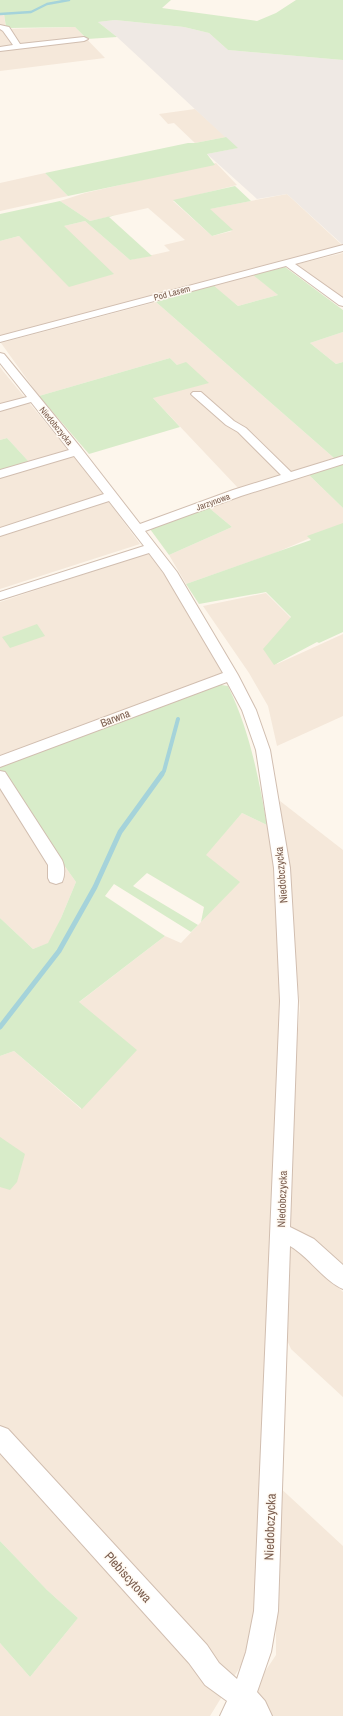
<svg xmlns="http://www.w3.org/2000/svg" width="343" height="1716" font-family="'Archivo Narrow',sans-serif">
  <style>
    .residential { fill: #f5e8da }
    .industrial { fill: #efe9e4 }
    .green { fill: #d8ecc9 }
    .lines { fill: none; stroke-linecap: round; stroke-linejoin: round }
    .stream-far2 { stroke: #a5d3da; stroke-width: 2.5 }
    .stream-far1 { stroke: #a5d3da; stroke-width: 4 }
    .stream { stroke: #a5d3da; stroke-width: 5 }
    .minor-casing { stroke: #d1beb0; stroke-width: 2 }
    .minor { fill: #fff; fill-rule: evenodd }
    .labels { text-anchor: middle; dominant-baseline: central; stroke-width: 3; stroke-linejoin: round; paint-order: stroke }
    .far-street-label { font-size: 9px; fill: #7a5c4d; stroke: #fffaf3 }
    .street-label { font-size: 11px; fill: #7a5c4d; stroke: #fffaf3 }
    .near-street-label { font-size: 13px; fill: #7a5c4d; stroke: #fffaf3 }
  </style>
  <rect width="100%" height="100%" fill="#fdf6ec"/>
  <g class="residential">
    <polygon points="0,14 4,14 6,29 75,27 105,58 0,71"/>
    <polygon points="195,109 226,137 195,143 174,123 168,124 159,114"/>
    <polygon points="216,163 237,185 173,201 212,236 232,231 209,209 287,194 342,245 251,272 278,295 238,306 207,281 0,336 0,241 19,236 70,287 64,226 85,221 130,260 170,251 164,245 185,240 148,208 90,221 60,201 85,193"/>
    <polygon points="45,173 68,196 0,211 0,183"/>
    <polygon points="343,253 343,299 294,265"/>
    <polygon points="156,302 334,458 239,489 153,398 177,365 170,358 39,396 1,343"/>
    <polygon points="343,332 343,362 336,364 310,343"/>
    <polygon points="0,367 3,371 68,450 29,462 7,438 0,440"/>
    <polygon points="72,454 104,495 0,528 0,475"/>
    <polygon points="309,475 343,508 343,524 275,553 186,584 169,555 232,527 208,507"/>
    <polygon points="108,501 140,544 0,589 0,536"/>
    <polygon points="148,553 174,588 225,674 71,729 0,757 0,602"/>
    <polygon points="266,593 293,620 277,664 343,634 343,716 277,746 268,706 249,673 203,606"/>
    <polygon points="0,775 76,882 61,918 49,943 33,949 0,918"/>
    <polygon points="280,801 343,850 343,1284 301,1250 343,1292 343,1397 291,1349 286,1338 280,1233 300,1007"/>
    <polygon points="242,813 267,825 283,912 262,1618 240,1667 210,1716 0,1716 0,1643 30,1677 78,1618 47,1590 0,1541 0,1056 14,1051 81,1109 78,1003 165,936 181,943 239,882 205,855"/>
    <polygon points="276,1484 343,1546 343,1716 239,1716 258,1682 276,1655"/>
  </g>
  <polygon class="industrial" points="115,20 184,27 209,33 228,50 343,60 343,245 287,194 257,199 207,154 237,148 117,37 98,22"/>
  <g class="green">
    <polygon points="0,0 171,0 162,8 257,21 276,13 296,0 343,0 343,60 228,50 209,33 184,27 115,20 98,22 117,37 87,39 75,27 9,28 6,27 4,14 0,14"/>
    <polygon points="226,137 238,148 207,154 215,165 68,196 45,173 188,143 195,143"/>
    <polygon points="235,186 251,201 210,209 233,230 212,236 173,200"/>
    <polygon points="60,201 90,221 115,215 109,217 152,256 130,260 85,221 64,226 114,274 69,287 19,236 0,241 0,214"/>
    <polygon points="285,267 343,310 343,332 310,343 336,364 343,362 343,508 309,475 334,458 156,302 213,285 238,306 278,295 253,275"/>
    <polygon points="170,358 177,365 186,362 209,383 153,398 180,427 89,454 39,396"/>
    <polygon points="7,438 29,462 0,471 0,440"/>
    <polygon points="208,507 232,527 169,555 150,529"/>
    <polygon points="343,523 343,632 319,643 317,642 274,665 263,649 291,617 266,592 199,604 186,584 311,540 307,536"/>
    <polygon points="37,624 45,636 10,648 2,637"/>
    <path d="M 215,684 L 228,686 C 250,732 258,775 267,825 L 242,813 L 206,855 L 240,882 L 201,922 L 204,907 L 147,873 L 133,886 L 198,925 L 191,932 L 114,884 L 105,896 L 165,936 L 79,1002 L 137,1050 L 82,1109 L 14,1051 L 0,1056 L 0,918 L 33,949 L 48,943 L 61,918 L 76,882 L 0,775 L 0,767 Z"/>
    <polygon points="0,1137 25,1154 17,1182 10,1190 0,1187"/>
    <polygon points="0,1541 47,1590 78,1618 30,1677 0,1643"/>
  </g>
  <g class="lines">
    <polyline class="stream-far2" points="0,14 31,12 47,4 69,0"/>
    <polyline class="stream-far1" points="161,775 164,771 178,719"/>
    <polyline class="stream" points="0,1027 59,951 95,887 120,832 162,774"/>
    <g class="minor-casing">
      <g id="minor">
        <polygon points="0,25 9,27 20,44 84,37 88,39 84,41 0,51 0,47 13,45 3,31 0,29"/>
        <polygon points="343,245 343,251 295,264 343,298 343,306 339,305 286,266 0,342 0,336"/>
        <path d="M 0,353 L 4,354 L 81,448 L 140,524 L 233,490 L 281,475 L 238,432 L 226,425 L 193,396 L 191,394 L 193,392 L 201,392 L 234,421 L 246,428 L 291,472 L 343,456 L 343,464 L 241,496 L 145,531 L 177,572 L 238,675 L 256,710 L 270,750 L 290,868 L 298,1001 L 290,1227 L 314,1239 L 343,1265 L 343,1289 C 324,1281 309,1257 290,1246 L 278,1611 L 271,1652 L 257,1692 L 265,1701 L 272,1716 L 220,1716 L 227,1701 L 205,1685 L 189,1663 L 0,1453 L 0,1426 L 8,1429 L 207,1645 L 219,1663 L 237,1679 L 246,1652 L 254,1611 L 280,1001 L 274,868 L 256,750 L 242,710 L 227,682 L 0,767 L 0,756 L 223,673 L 164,573 L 149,553 L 0,600 L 0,592 L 144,546 L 109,501 L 0,536 L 0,528 L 104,494 L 74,456 L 0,478 L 0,470 L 69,450 L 31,402 L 0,411 L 0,404 L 27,397 L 0,363 Z"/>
        <path d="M 0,771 L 5,772 L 62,860 C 65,866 65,876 62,882 L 56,884 L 50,882 L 48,878 L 48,865 L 0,788 Z"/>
      </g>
    </g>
    <use href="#minor" class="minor"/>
  </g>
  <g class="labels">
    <g class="far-street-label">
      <text transform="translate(172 293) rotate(-15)">Pod Lasem</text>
      <text transform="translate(56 426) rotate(51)">Niedobczycka</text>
      <text transform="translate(213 502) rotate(-20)">Jarzynowa</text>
    </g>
    <g class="street-label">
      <text transform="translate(115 718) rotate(-21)">Barwna</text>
      <text transform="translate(281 875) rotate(-95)">Niedobczycka</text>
      <text transform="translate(282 1199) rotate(-88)">Niedobczycka</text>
    </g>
    <g class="near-street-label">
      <text transform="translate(270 1527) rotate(-88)">Niedobczycka</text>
      <text transform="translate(128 1577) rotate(48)">Plebiscytowa</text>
    </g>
  </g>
</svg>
